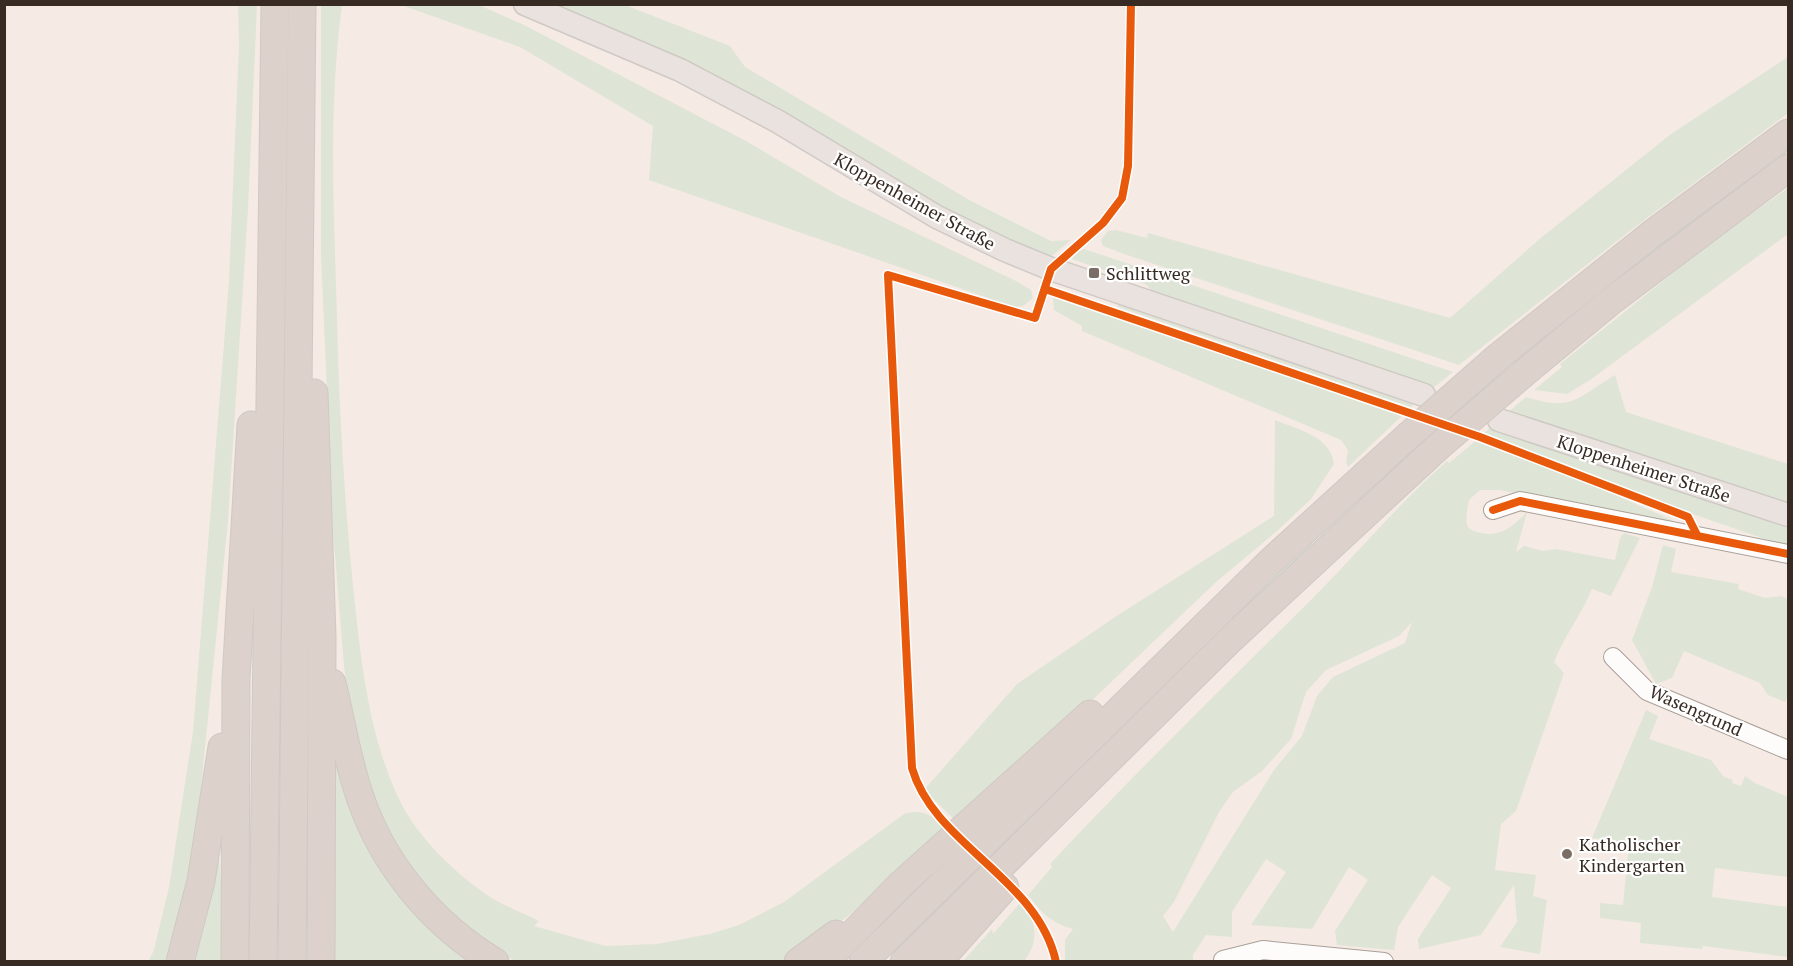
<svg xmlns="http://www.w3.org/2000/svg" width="1793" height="966" font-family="'PT Serif',serif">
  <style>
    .green { fill: #dee5d6; fill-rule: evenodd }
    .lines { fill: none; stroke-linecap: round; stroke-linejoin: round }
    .minor-casing { stroke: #aaa099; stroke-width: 20 }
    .major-casing { stroke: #cfc9c5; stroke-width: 25 }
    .highway-casing { stroke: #cfc9c5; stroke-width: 29 }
    .minor { stroke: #fefcfb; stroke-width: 18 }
    .major { stroke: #eae2de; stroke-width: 22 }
    .highway { stroke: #dcd1cb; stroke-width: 27 }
    .highway-bridge-casing { stroke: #cfc9c5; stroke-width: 29; stroke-linecap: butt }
    .highway-bridge { stroke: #dcd1cb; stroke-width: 27 }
    .cycleway-casing { stroke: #fff; stroke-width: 11 }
    .cycleway { stroke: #e8590c; stroke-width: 8 }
    .poi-dot { fill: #7a6e67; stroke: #fff; stroke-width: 2 }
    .labels { text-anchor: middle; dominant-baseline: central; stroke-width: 4.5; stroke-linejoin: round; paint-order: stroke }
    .street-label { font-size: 18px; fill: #382b23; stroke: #fff }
    .poi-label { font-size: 18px; fill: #382b23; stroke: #fff; text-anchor: start }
  </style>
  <rect width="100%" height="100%" fill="#f5eae4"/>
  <g class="green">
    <polygon points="238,5 257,5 248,209 228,521 200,797 197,850 170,961 148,962 154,950 169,887 193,732 229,281 239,45"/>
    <path d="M 321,5 L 342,5 C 328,110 334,212 337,318 C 339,408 344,496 353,586 C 361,660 368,736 401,803 C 419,839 457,875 490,897 C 505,906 523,913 539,921 L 534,926 L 605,946 L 657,944 L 710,934 L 739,925 L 784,902 L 904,814 C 923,809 930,814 944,828 C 893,877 844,927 781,961 L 514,961 L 471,933 L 416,880 L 376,809 L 353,728 L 344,666 L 333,530 L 321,255 Z"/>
    <polygon points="401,5 479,5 524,25 746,141 841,197 1016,281 1031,290 1033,298 1023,306 1014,307 649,180 653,126 520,47"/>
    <polygon points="548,5 625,5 730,46 745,67 971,201 1051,241 1071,240 1049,258 1009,243"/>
    <polygon points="1788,57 1788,113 1631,230 1459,365 1127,255 1103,246 1101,240 1108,231 1116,230 1147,238 1148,233 1450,318 1542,237 1671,134"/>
    <polygon points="1788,146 1788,155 1519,364 1511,360 1582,302"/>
    <polygon points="1788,188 1788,234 1590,380 1567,394 1534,390 1562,367 1560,364 1710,243"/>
    <polygon points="1084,249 1453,372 1432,389 1155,296 1147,285 1072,259 1077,252"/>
    <polygon points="1053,297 1404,414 1348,467 1346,462 1348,450 1341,440 1082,331 1082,326 1054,310"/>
    <polygon points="1123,303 1416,402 1411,407 1116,306"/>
    <path d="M 1615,375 L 1626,412 L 1788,464 L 1788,508 L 1506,414 L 1526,397 C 1574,412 1576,398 1615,375 Z"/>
    <path d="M 1275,420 C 1298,430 1330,435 1334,464 L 1311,499 L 1277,531 L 1215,583 L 1085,707 L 954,819 L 924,790 L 1017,684 L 1118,615 L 1274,516 Z"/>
    <polygon points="1491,427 1788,528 1788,547 1632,493 1484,433"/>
    <path d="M 1478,439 L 1531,458 L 1672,520 L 1672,526 L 1500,490 L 1480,490 L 1469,500 C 1468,507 1465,517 1467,524 C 1468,529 1473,531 1477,532 C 1499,539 1514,526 1527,512 L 1516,552 L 1524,546 L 1543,551 L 1556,549 L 1615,560 L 1620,538 L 1624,533 L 1640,538 L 1611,596 L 1592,589 C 1581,615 1565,635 1554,662 L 1564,673 L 1516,811 L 1501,824 L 1495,870 L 1536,875 L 1533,896 L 1547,900 L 1540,954 L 1500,947 L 1517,922 L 1514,885 L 1481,935 L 1419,949 L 1418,939 L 1451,888 L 1432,875 L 1398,927 L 1394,950 L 1337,945 L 1335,931 L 1368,880 L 1349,867 L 1312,929 L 1251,925 L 1286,872 L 1266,859 L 1232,912 L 1232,937 L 1206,935 L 1193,955 L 1193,962 L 1065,961 L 1065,940 L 1073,929 C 1052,924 1040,911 1028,895 L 1052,867 L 1050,864 C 1134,774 1222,688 1310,601 C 1356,555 1397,505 1447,461 L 1449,463 ZM 1412,622 L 1405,643 L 1333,677 L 1317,696 L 1302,736 L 1274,770 L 1173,932 L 1163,916 L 1174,902 L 1219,812 L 1233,792 L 1262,771 L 1291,739 L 1306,692 L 1326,670 L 1399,636 Z"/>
    <polygon points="1311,542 1312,544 1291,569 1002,853 996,847 1136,707"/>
    <polygon points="1663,545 1676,549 1671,572 1739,584 1738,589 1765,598 1781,596 1788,599 1788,696 1785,702 1768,695 1760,683 1684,651 1672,678 1656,684 1632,640 1652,587"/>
    <polygon points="1646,710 1658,716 1649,739 1711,760 1724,777 1733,780 1732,783 1741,786 1745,776 1755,783 1788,797 1788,877 1715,868 1712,897 1788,907 1788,957 1703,946 1702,949 1640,943 1641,923 1600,918 1600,903 1623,905 1629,843 1592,838"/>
    <polygon points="333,724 351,792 479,961 331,962"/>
    <polygon points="219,857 222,896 222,961 189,962"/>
    <path d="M 1020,903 C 1038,920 1039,943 1024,961 L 963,961 L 992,929 L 993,934 Z"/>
  </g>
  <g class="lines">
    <g class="minor-casing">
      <g id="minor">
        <polyline points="1493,510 1520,501 1788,554"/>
        <polyline points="1613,657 1647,691 1788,750"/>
        <polyline points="1223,960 1263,950 1384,962"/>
      </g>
    </g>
    <g class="major-casing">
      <g id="major">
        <polyline points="525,4 680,70 777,121 937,217 1005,250 1051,269 1424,395"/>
        <polyline points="1499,420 1788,515"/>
      </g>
    </g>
    <g class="highway-casing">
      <g id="highway">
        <polyline points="1499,356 1649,236 1788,133"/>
        <polyline points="1530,368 1610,302 1788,168"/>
        <polyline points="314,393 322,637 321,962"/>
        <path d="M 332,683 C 341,720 347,758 359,794 C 382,864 432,924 495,962"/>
        <polyline points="180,962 201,881 222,747"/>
        <polyline points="235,962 236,679 251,425"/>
        <polyline points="263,962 275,4"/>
        <polyline points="292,962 302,4"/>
        <polyline points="798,962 836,934"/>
        <polyline points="825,962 899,886 1090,714"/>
        <polyline points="863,962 1270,562 1408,436"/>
        <polyline points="904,962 1231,639 1438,447"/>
        <polyline points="938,962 1005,887"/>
      </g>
    </g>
    <use href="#minor" class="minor"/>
    <use href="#major" class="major"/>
    <use href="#highway" class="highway"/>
    <g class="highway-bridge-casing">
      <g id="highway-bridge">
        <polyline points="1408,436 1499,356"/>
        <polyline points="1438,447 1530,368"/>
      </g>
    </g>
    <use href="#highway-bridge" class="highway-bridge"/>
    <g class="cycleway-casing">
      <g id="cycleway">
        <polyline points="1045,289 1480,437 1688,517 1697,535"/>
        <polyline points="1493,510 1520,501 1788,554"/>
        <path d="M 1056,962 C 1038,878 934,845 912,768 L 888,275 L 1035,318 L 1051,269 L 1103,223 L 1122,198 L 1128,166 L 1131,4"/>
      </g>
    </g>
    <use href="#cycleway" class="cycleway"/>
  </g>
  <g class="poi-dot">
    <rect x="1088" y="267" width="12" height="12" rx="3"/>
    <circle cx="1567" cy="854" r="6"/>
  </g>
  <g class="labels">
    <g class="street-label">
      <text transform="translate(915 201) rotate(29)">Kloppenheimer Straße</text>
      <text transform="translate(1644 468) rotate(18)">Kloppenheimer Straße</text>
      <text transform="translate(1696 710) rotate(24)">Wasengrund</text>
    </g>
    <g class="poi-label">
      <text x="1106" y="273">Schlittweg</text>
      <text x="1579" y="844">Katholischer<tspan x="1579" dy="21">Kindergarten</tspan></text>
    </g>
  </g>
  <rect width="1793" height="966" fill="none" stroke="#382b23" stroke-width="12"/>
</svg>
